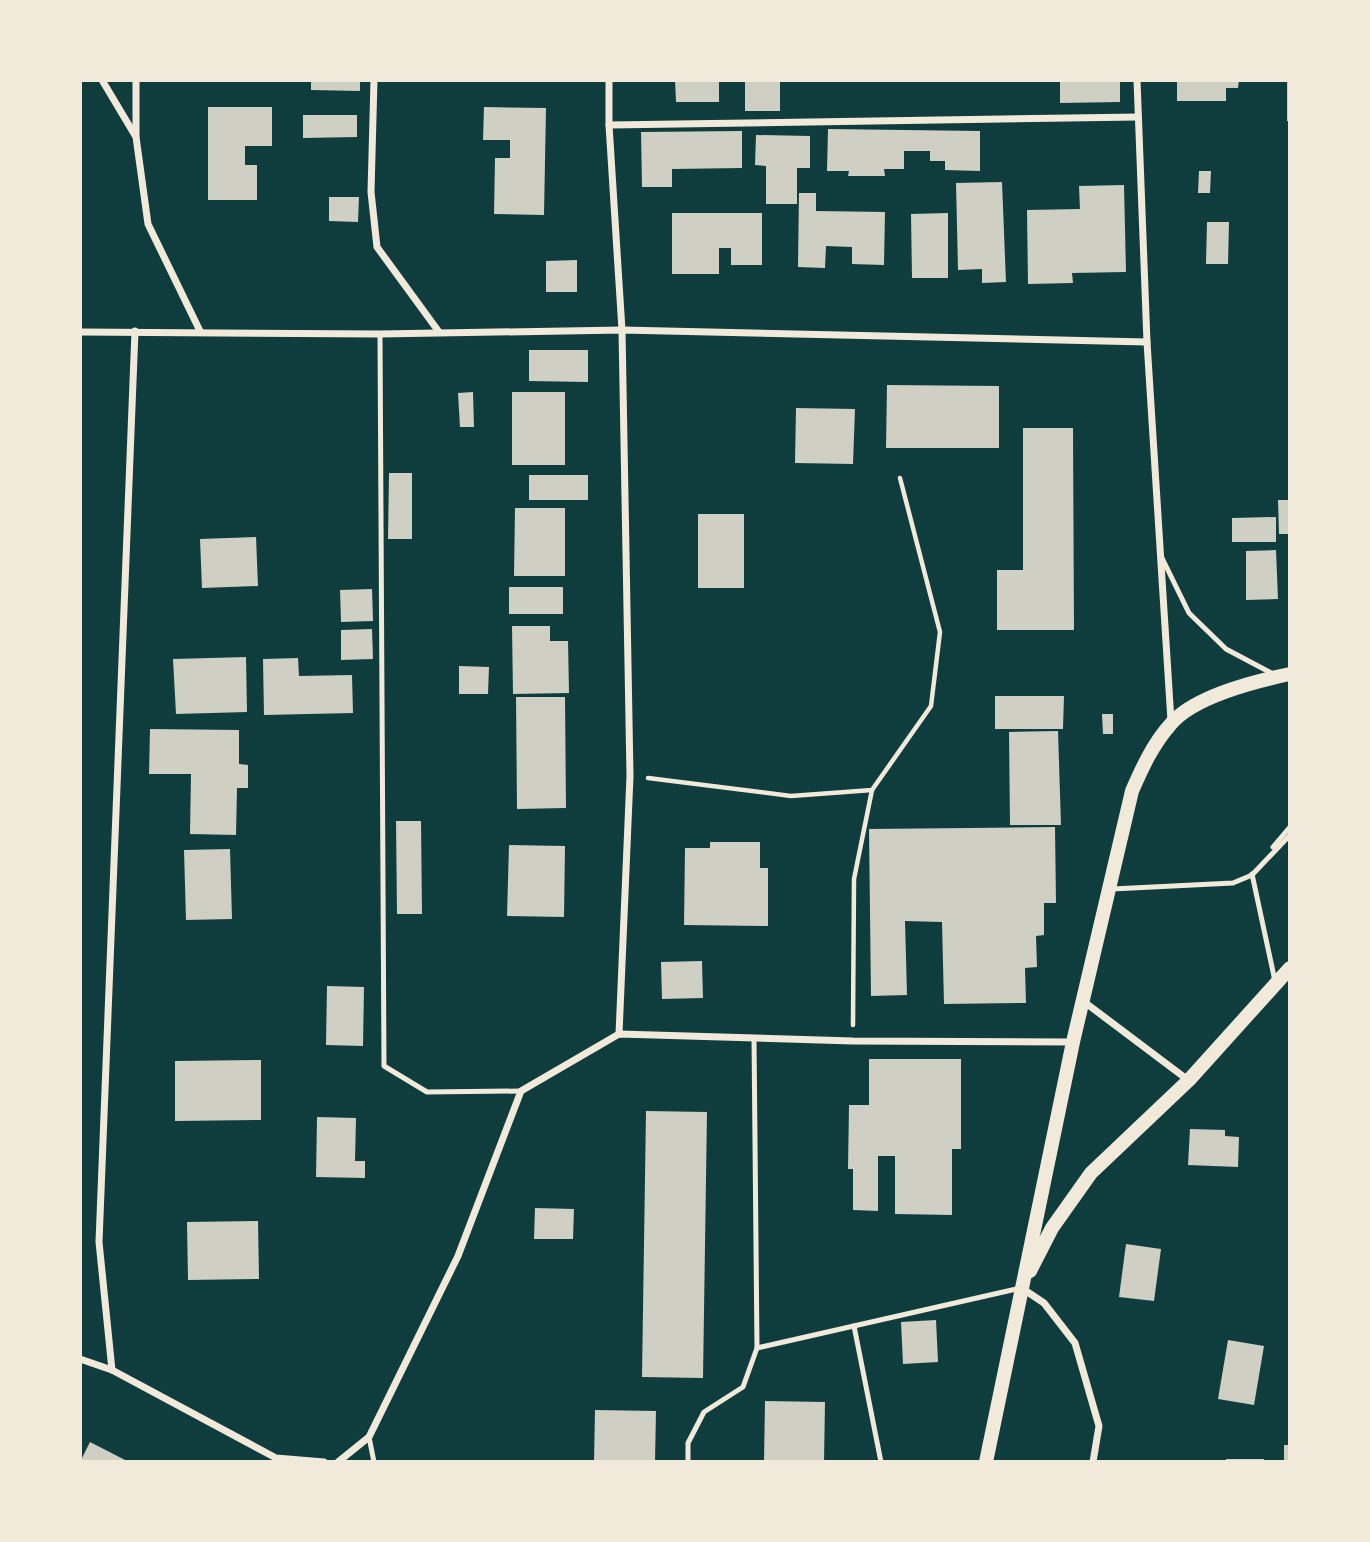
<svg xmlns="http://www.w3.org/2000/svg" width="1370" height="1542" font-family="Literata,serif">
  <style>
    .building { fill: #cfcfc3 }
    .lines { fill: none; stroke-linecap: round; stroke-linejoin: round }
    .path { stroke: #f1e9da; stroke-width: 4.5 }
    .service { stroke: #f1e9da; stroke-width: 5 }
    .minor { stroke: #f1e9da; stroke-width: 7 }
    .secondary { stroke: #f1e9da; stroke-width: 14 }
  </style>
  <rect width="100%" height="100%" fill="#0f3d3e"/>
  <g class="building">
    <polygon points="311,80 360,80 360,91 311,90"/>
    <polygon points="675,80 719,80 719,102 676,102"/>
    <rect x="745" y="80" width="35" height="31"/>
    <polygon points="1060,80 1120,80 1120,102 1060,103"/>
    <polygon points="1177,80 1239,80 1238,88 1226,88 1226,101 1177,101"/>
    <rect x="1287" y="80" width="3" height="41"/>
    <polygon points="208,107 272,107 272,146 245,146 245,165 257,165 257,200 208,200"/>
    <polygon points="484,107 546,108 544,215 494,214 495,158 510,158 510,140 483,140"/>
    <polygon points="303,115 357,115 357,137 303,138"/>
    <polygon points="828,129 980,131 980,171 945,170 945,161 930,161 930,151 904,151 904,169 884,169 885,176 848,176 849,171 827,171"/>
    <polygon points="742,131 742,168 672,169 672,187 642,187 641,132"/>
    <polygon points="756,135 810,136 810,168 797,168 797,204 766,204 766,166 755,165"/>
    <polygon points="1199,171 1211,171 1210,193 1198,193"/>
    <polygon points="1002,182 1006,282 982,283 982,269 958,270 956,183"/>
    <polygon points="1124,185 1126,272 1072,273 1073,283 1028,284 1027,210 1080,209 1079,186"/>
    <polygon points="799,193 816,193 816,211 885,212 884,265 852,264 852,247 826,246 825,268 798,267"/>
    <polygon points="329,197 359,197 358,222 329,221"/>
    <polygon points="672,213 762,213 762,265 731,265 731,248 719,248 719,274 672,274"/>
    <polygon points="948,213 948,278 912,278 911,214"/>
    <polygon points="1207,222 1229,222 1228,264 1206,264"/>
    <polygon points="577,260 577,292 546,292 546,261"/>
    <polygon points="529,350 588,350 588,382 529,381"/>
    <polygon points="887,385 999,386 999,448 886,448"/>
    <polygon points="473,392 474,427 460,427 458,393"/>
    <rect x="512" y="392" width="53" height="73"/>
    <polygon points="796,408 855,409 853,464 795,463"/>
    <polygon points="1023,428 1073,428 1074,630 997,630 997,570 1023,570"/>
    <polygon points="389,473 412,473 412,539 388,539"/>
    <rect x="529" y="475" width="59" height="25"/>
    <polygon points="1278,500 1290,500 1290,534 1279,534"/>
    <polygon points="515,508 565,508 565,576 514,576"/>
    <rect x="698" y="514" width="46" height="74"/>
    <polygon points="1276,517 1276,542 1232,542 1232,518"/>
    <polygon points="256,537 258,586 202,588 200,539"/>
    <polygon points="1276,550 1278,599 1246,600 1246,551"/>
    <rect x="509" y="587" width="54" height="27"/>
    <polygon points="372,589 373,621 341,622 340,590"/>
    <polygon points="512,626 550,626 550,641 568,641 569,693 513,694"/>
    <polygon points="372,629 373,659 341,660 341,630"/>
    <polygon points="246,657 247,712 176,714 173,659"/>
    <polygon points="298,658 299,676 352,675 353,713 264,715 263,659"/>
    <polygon points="459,666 489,667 488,694 459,694"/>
    <polygon points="995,696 1064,696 1063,729 995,729"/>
    <polygon points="516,697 565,697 566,808 517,809"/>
    <polygon points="1102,714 1113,714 1113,734 1103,734"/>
    <polygon points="150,729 239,730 239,764 248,765 248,788 237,788 236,835 190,834 191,774 149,774"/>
    <polygon points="1058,731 1061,825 1010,825 1009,732"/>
    <polygon points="396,821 421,821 422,914 397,914"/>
    <polygon points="1055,827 1056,903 1044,903 1044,935 1036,936 1037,967 1025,968 1026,1003 944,1004 942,922 905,921 907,995 871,996 869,829"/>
    <polygon points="710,842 760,842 760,868 768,868 768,926 684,925 685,848 710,848"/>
    <polygon points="509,845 565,846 564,917 507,916"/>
    <polygon points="230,849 232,919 186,920 184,850"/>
    <polygon points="702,961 703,998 662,999 661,962"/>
    <polygon points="327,986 364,987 363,1046 326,1045"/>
    <polygon points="869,1059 961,1059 961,1149 952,1149 952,1215 895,1214 895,1156 878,1156 878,1211 853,1210 853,1169 848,1169 849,1105 869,1105"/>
    <polygon points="261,1060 261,1120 175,1121 175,1061"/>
    <polygon points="646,1111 707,1112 703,1378 642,1377"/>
    <polygon points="317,1117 356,1118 355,1161 365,1161 365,1178 316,1177"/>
    <polygon points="1190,1129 1225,1130 1225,1136 1239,1137 1238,1167 1188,1165"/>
    <polygon points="535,1208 574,1209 573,1239 534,1239"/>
    <polygon points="258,1221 259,1279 188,1280 187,1222"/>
    <polygon points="1126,1244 1161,1249 1154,1301 1119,1297"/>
    <polygon points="936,1320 938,1362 903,1364 901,1322"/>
    <polygon points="1228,1340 1264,1346 1254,1405 1218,1399"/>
    <polygon points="765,1401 825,1402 824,1462 764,1462"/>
    <polygon points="595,1410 656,1411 655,1462 594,1462"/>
    <polygon points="90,1442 129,1462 80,1462"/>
    <rect x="1284" y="1445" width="6" height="17"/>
    <rect x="1226" y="1459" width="38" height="3"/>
  </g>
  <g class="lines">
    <g class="path">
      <polyline points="648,778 791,796 872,790 931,706 940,632 900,478"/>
      <polyline points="853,1025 854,879 872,790"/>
    </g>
    <g class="service">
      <polyline points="380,334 384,1066 427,1092 521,1091"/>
      <polyline points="1162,558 1189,613 1226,649 1275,675"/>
      <polyline points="1273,847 1290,827"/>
      <polyline points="1252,874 1275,981"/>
      <polyline points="1112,889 1233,883 1252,875 1290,835"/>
      <polyline points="854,1326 881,1462"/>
      <polyline points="757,1348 1021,1288"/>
      <polyline points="369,1437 374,1462"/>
      <polyline points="688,1462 688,1443 704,1412 743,1387 757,1348 754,1038"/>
    </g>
    <g class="minor">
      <polyline points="102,80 136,137 148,224 200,331"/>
      <polyline points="374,80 371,192 377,247 439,332"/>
      <polyline points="609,80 609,125 622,330 630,776 619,1034"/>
      <polyline points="1137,80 1147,342 1171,721"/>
      <polyline points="609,125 1138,117"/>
      <polyline points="136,136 136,80"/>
      <polyline points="80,332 380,334 622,330 1147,342"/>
      <polyline points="1083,1001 1188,1080"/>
      <polyline points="1023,1289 1044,1303 1075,1343 1099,1426 1093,1462"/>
      <polyline points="80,1359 112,1370 276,1458 324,1462"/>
      <polyline points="112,1370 99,1242 135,331"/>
      <polyline points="338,1462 369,1437 458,1256 521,1091 619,1034 853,1041 1072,1042"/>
    </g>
    <g class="secondary">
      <polyline points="1030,1271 1052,1228 1091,1173 1189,1080 1290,968"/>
      <path d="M 986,1462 L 1073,1042 L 1132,791 C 1142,768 1153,744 1170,725 C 1192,697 1256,681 1290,674"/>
    </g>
  </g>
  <rect width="1370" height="1542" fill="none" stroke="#f1e9da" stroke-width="164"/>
</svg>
